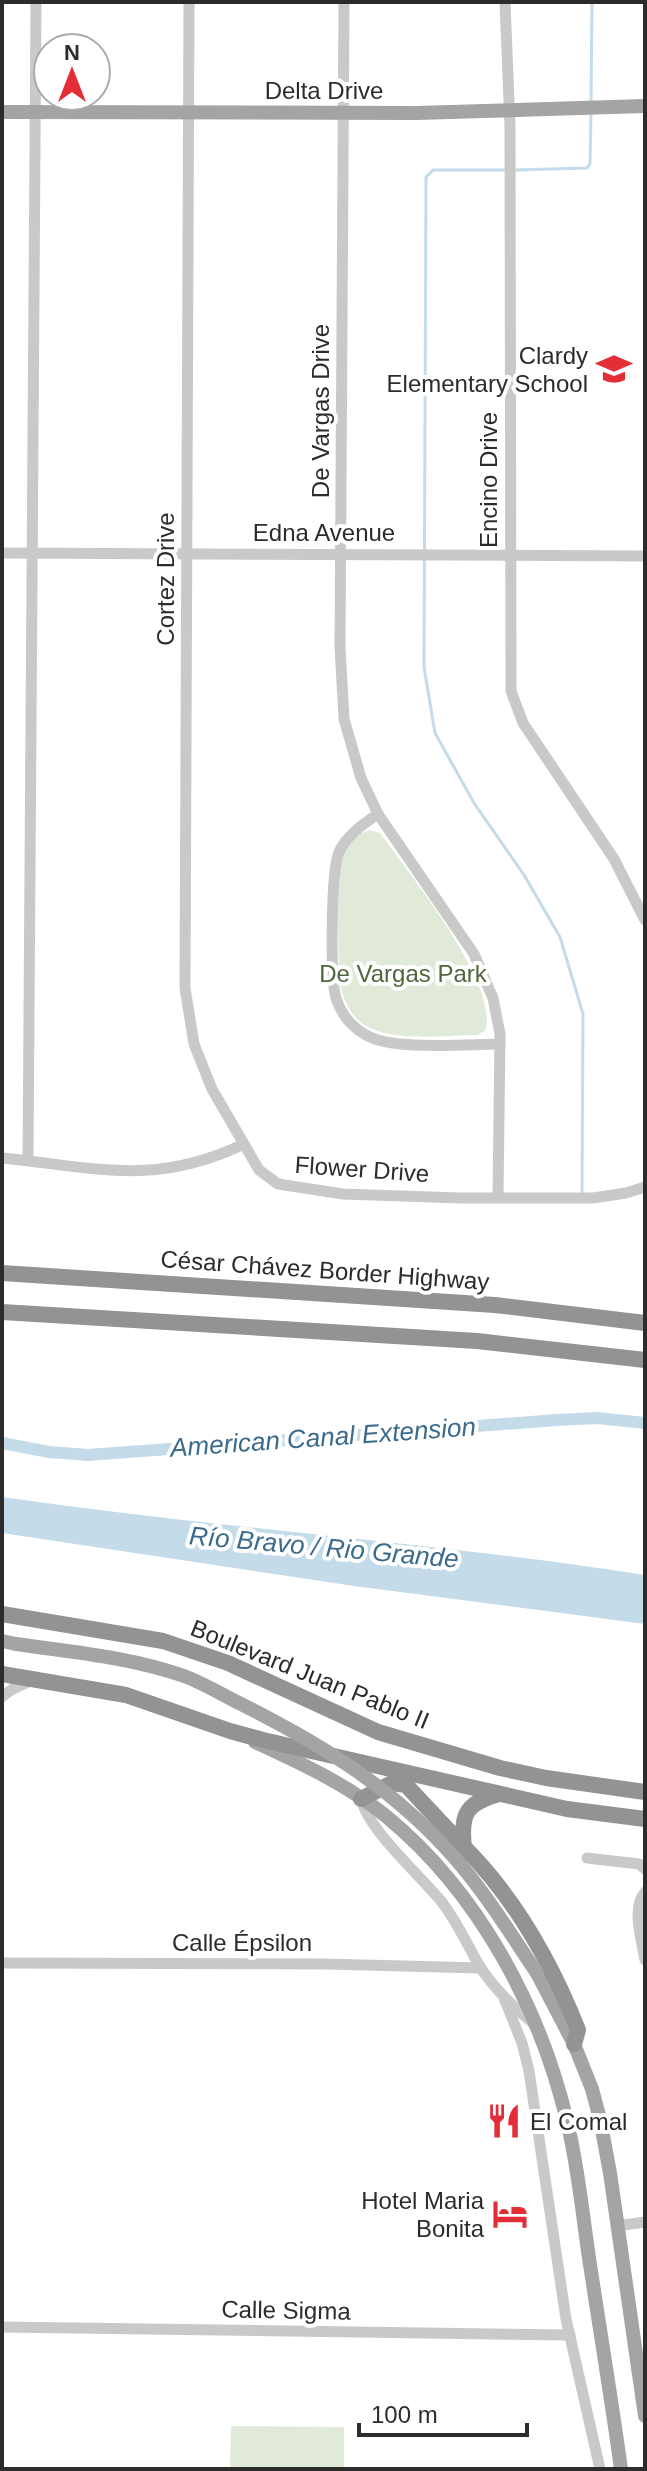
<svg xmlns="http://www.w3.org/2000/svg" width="647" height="2471" font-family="Arial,sans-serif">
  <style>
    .green { fill: #e1ead9 }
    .water { fill: #c4dbea }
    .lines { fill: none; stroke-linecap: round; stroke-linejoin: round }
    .stream { stroke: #c4dbea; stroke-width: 3 }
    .canal { stroke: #c4dbea; stroke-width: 12 }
    .minor { stroke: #c9c9c9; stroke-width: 11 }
    .major { stroke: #a4a4a4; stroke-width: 14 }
    .highway { stroke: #939393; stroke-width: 16 }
    .major-bridge { stroke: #a4a4a4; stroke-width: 14 }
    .labels { text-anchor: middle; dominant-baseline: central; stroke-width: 8; stroke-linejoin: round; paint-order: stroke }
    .street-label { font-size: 24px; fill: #2c2c2c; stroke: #fff }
    .poi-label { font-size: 24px; fill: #2c2c2c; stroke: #fff; text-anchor: end }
    .park-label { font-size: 24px; fill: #4e663a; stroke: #fff }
    .water-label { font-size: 26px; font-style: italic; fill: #3b6b8c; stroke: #fff }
  </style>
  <rect width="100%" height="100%" fill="#fff"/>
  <g class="green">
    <path d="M 369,830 L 380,833 C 407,871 501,986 485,1031 L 477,1035 C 444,1035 383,1044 358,1020 C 349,1011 344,1000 341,988 C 337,970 337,869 343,854 C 348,842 357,834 369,830 Z"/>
    <polygon points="231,2426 344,2427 344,2469 230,2469"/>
  </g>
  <path class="water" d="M 2,1497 C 216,1528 432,1542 645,1575 L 645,1624 L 354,1586 L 2,1533 Z"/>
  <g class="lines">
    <g class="stream">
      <polyline points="591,102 592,2"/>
      <polyline points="506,170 433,170 426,177 424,667 435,733 474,803 524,875 560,937 583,1014 582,1193"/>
      <polyline points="514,170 587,168 590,164 591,114"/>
    </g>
    <polyline class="canal" points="2,1443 49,1452 88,1455 557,1420 597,1418 645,1423"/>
    <g class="minor">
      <polyline points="189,2 185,988 194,1044 212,1089 259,1170 278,1184 343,1194 460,1198 593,1198 626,1193 645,1187"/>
      <polyline points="344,2 340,647 344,719 361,778 378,814 474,954 493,998 500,1034 498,1197"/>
      <polyline points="505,2 510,126 511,691 523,723 614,859 645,920"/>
      <polyline points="2,553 645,556"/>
      <path d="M 378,814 C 363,824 346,836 339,852 C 331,871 330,978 336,998 C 341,1014 352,1027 366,1035 C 393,1051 467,1044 500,1044"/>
      <path d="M 2,1158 C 95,1167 152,1187 242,1145"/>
      <polyline points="28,1160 36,2"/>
      <polyline points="2,1697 11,1690 32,1680"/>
      <path d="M 361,1799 C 370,1832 418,1873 441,1901 C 456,1920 467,1944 479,1965 C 494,1989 513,2006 534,2024"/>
      <polyline points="587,1858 639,1864 645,1869"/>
      <path d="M 645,1892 C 631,1908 642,1941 645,1960"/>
      <polyline points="2,1963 325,1964 481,1968"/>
      <polyline points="504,1998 522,2043 529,2071 566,2319 600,2469"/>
      <polyline points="617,2226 645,2222"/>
      <polyline points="2,2327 570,2335"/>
    </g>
    <g class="major">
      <polyline points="2,112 417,113 645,106"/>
      <polyline points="2,1641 16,1644"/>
      <path d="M 255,1742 C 301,1763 348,1785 387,1817 C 478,1892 540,2007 567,2121 C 579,2170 583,2221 591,2271 C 601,2337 612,2403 621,2469"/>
      <polyline points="537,1973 574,2044 592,2089 600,2119 610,2173 645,2416"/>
    </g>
    <g class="highway">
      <polyline points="2,1273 495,1305 645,1323"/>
      <polyline points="2,1312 477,1341 645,1360"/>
      <polyline points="2,1614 163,1641 228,1663 378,1732 500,1768 546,1778 645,1792"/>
      <polyline points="2,1674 126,1695 230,1731 263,1740 567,1809 645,1819"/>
      <path d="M 499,1794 C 467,1803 460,1813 464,1847 C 514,1897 552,1964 578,2030 L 574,2044"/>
      <polyline points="361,1799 392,1783 406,1785 464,1847"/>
    </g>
    <path class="major-bridge" d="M 16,1644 C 72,1652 130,1657 184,1676 C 203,1683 221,1694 239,1703 C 323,1745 397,1790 459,1863 C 488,1897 512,1936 537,1973"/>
  </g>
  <defs>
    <g id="school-bare" transform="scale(2.76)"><path d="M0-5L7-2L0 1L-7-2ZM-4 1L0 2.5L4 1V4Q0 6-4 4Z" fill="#e32d37" stroke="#fff" stroke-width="2.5" paint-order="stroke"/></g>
    <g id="restaurant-bare" transform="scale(2.76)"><path d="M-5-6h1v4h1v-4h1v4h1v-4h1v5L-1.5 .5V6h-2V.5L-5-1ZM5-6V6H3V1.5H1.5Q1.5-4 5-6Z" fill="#e32d37" stroke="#fff" stroke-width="2.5" paint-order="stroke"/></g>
    <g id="hotel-bare" transform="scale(2.76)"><path d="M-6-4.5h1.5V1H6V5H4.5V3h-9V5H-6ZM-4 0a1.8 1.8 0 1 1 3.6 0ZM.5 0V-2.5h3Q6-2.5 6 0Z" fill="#e32d37" stroke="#fff" stroke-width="2.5" paint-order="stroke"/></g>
  </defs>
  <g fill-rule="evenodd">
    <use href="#school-bare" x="614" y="369"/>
    <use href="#restaurant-bare" x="504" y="2121"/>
    <use href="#hotel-bare" x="510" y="2214"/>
  </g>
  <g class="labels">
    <g class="street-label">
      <text x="324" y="90">Delta Drive</text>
      <text transform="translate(320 411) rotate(-90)">De Vargas Drive</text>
      <text transform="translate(488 480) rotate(-90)">Encino Drive</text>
      <text x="324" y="532">Edna Avenue</text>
      <text transform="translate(165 579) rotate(-90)">Cortez Drive</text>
      <text transform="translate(362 1169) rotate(4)">Flower Drive</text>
      <text transform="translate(325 1270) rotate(4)">César Chávez Border Highway</text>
      <text transform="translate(310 1674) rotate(22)">Boulevard Juan Pablo II</text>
      <text x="242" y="1942">Calle Épsilon</text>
      <text transform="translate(286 2310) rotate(1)">Calle Sigma</text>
    </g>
    <g class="poi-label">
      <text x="588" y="355">Clardy<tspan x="588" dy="28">Elementary School</tspan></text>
      <text x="530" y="2121" text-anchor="start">El Comal</text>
      <text x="484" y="2200">Hotel Maria<tspan x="484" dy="28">Bonita</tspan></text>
    </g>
    <g class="park-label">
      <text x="403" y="973">De Vargas Park</text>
    </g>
    <g class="water-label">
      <text transform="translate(323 1437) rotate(-4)">American Canal Extension</text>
      <text transform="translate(324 1547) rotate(5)">Río Bravo / Rio Grande</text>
    </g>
  </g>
  <rect width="647" height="2471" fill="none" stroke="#2c2c2c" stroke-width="8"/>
  <g transform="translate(72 72)"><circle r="38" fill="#ffffff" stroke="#ababab" stroke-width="2"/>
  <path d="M0-6L14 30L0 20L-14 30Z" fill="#e32d37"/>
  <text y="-12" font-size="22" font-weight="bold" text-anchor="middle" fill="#2c2c2c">N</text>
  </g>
  <path d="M359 2423v12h168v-12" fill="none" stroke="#2c2c2c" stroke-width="4"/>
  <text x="371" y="2423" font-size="24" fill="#2c2c2c" stroke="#ffffff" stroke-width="6" paint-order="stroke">100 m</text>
</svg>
